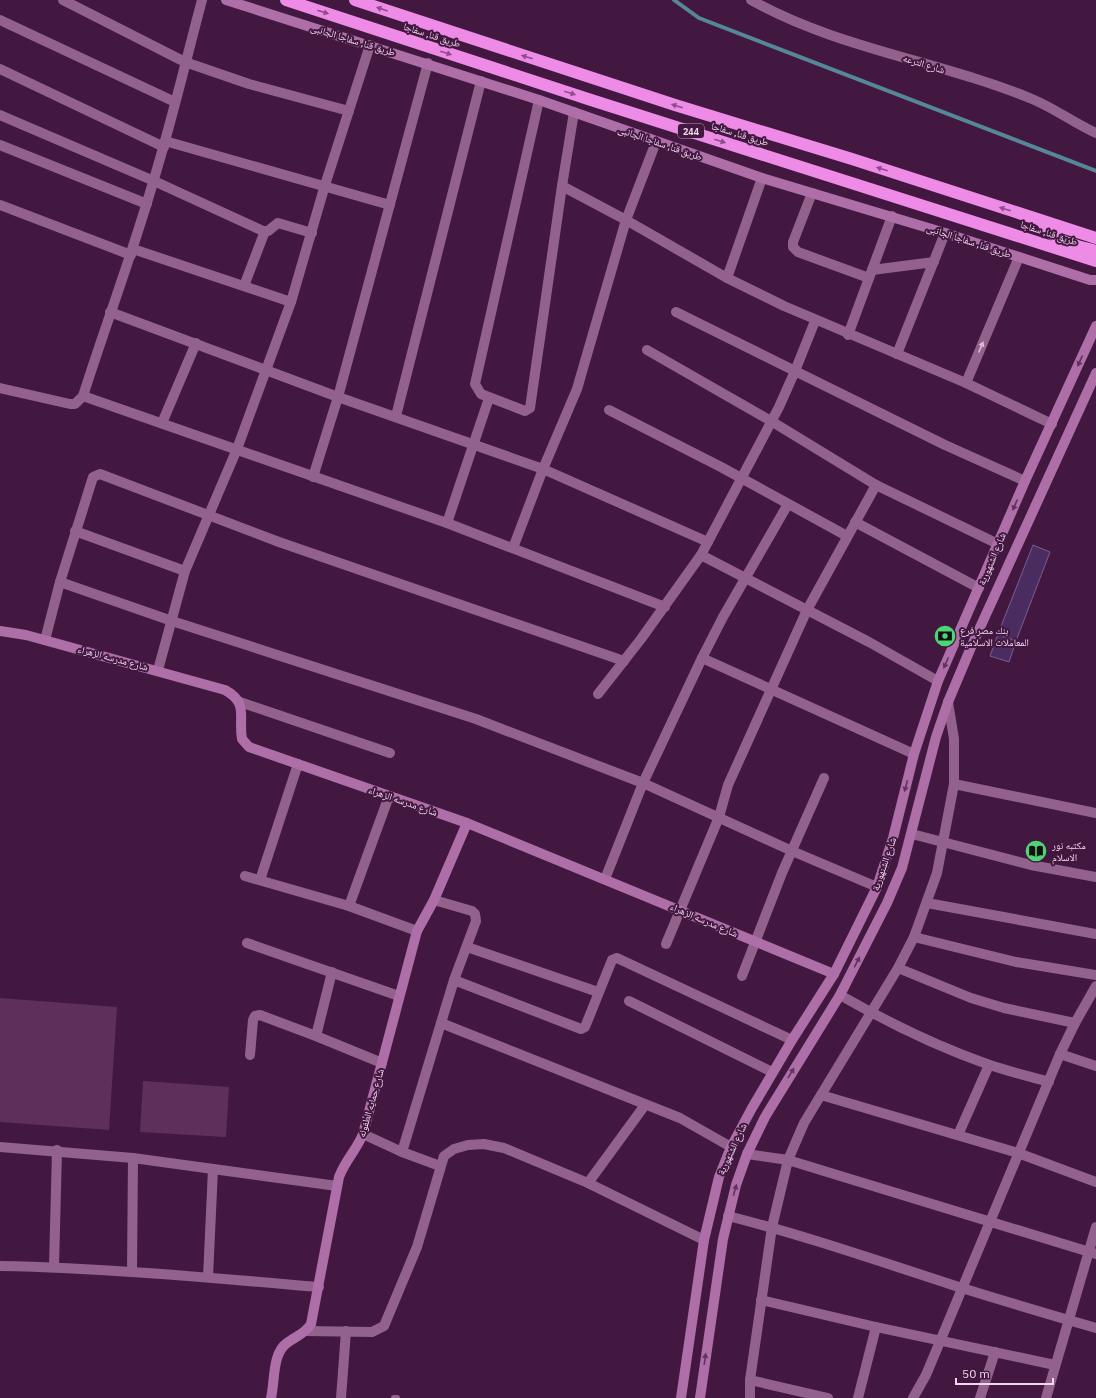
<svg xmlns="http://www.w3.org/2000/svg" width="1096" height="1398" font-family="'IBM Plex Sans','Noto Naskh Arabic',sans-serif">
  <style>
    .green { fill: #5d2f5a }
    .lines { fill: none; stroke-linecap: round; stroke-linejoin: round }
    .stream { stroke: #568796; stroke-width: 4 }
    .building { fill: #4b2c60; stroke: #7b5e92 }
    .lane { stroke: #92628d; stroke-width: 6 }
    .street { stroke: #92628d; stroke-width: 10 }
    .secondary { stroke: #ae6ea8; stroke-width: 10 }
    .highway { stroke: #ee8be7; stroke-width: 12 }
    .oneway { fill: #8f4c8b }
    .oneway2 { fill: #d9b9d6 }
    .oneway3 { fill: #62325f }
    .labels { text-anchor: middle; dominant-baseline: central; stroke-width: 4; stroke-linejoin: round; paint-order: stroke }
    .shield { fill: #421840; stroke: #bc9dba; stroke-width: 1 }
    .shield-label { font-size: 9px; font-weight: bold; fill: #f1d6ee }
    .street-label { font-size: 10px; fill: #f1d6ee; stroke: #421840 }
    .poi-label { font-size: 10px; fill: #f1d6ee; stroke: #421840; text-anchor: start }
  </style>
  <rect width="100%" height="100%" fill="#421840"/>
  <g class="green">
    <polygon points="0,998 117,1007 109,1130 0,1122"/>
    <polygon points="143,1081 229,1087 226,1137 140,1132"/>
  </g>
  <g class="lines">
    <polyline class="stream" points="674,0 699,18 1096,171"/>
  </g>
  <g class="building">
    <polygon points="1033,545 1050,552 1016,641 998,634"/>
    <polygon points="998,634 1016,641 1009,662 990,656"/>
  </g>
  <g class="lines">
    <polyline class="lane" points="394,1398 397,1398"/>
    <g class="street">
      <polyline points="63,0 185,62 249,84 349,111"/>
      <path d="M 751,0 C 838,49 940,61 1032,99 C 1054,108 1074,123 1096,133"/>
      <polyline points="0,20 175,102"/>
      <polyline points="0,69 164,147"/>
      <polyline points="539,100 475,384 481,394 525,411 530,408 562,186"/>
      <polyline points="574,112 562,186 626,220 727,278 784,306 966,383 1052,424"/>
      <polyline points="0,115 154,181 263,231 268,231 278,223 312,233"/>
      <polyline points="165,141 390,205"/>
      <polyline points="0,145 147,204"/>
      <polyline points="812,193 793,242 793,247 798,252 869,278"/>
      <polyline points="0,205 131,255"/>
      <polyline points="133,249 291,302"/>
      <polyline points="872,270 934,262"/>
      <polyline points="727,278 762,178"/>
      <polyline points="244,286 265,231"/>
      <polyline points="110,312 338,397 543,469 708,542"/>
      <polyline points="676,312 795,371 815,321"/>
      <polyline points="848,335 892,216"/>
      <polyline points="647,350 771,421 876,485 998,544"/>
      <polyline points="897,354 945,233"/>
      <polyline points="966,383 1019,257"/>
      <path d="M 0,388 L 70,404 L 75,404 L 83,396 C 106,324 133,252 154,179 C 172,120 186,60 202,0"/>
      <polyline points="83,396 447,523 665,607"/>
      <polyline points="609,410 721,467 847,536"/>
      <polyline points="396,416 481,81"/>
      <polyline points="162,423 196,343"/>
      <polyline points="313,477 338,397 428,63"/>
      <polyline points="855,522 979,588"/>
      <polyline points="447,523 489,398"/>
      <polyline points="75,531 185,571"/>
      <polyline points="513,548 543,469 577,389 626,220 656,142"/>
      <polyline points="701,555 869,642 938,681"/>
      <polyline points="60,582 172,621 476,719 643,783 792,851 877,887"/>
      <polyline points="45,640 60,582 93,477 100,474 279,542 624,661"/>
      <polyline points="702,658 914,754"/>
      <polyline points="158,670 185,571 237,449 291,302 325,185 370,45"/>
      <polyline points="598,694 641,639 701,555 779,407 795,371 945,445 1025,481"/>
      <polyline points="240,702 390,753"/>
      <polyline points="954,784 1096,813"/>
      <polyline points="389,796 349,906 417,931"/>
      <polyline points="912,834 1031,865 1096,877"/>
      <polyline points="245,876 349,906"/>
      <polyline points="605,879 643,783 702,658 723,617 788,504"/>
      <polyline points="260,880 298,764"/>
      <polyline points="927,903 1096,934"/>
      <polyline points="914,937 1016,962 1096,975"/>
      <polyline points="247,943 399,996"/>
      <polyline points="666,944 719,817 728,785 807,610 876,485"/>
      <polyline points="467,947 598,992"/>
      <polyline points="898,968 971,998 1004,1008 1075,1023"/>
      <polyline points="742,976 782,873 824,778"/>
      <polyline points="454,980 581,1029 585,1027 612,960 617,958 792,1040"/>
      <path d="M 840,995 C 887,1022 936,1046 987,1064 C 1007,1071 1028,1076 1049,1082"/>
      <polyline points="629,1001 772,1072"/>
      <polyline points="441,1023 680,1118 731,1147"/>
      <polyline points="316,1036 332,972"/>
      <polyline points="1060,1054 1096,1066"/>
      <polyline points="250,1055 253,1020 255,1016 260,1015 316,1036 382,1063"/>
      <polyline points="821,1095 1018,1153 1096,1182"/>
      <polyline points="363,1134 402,1152 440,1166"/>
      <polyline points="958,1135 989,1065"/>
      <polyline points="0,1147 133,1158 337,1186"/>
      <polyline points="402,1152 454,980 476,921 475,914 472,911 434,900"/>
      <polyline points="747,1154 788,1160 1096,1254"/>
      <polyline points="588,1183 645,1105"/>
      <path d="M 728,1216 C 807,1236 884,1263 962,1288 C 1007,1302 1051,1315 1096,1328"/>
      <path d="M 0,1266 C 106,1268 213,1278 319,1287"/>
      <polyline points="54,1267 57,1150"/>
      <polyline points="132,1272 133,1158"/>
      <polyline points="208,1277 213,1169"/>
      <polyline points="761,1300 876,1327 1055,1365"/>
      <polyline points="306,1331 372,1332 384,1326 417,1247 444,1156 454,1149 468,1145 484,1144 504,1148 588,1183 704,1240"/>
      <polyline points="750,1380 828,1398"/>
      <polyline points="341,1398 346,1331"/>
      <polyline points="750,1398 750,1380 772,1227 788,1160 804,1123 898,968 914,937 937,873 954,784 954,739 948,702"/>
      <polyline points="858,1398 876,1327"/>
      <polyline points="913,1398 926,1375 1060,1054 1075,1023 1096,986"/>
      <polyline points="980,1398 995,1352"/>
      <polyline points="1046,1398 1096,1227"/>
    </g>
    <g class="secondary">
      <polyline points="226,0 539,100 762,178 945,233 1090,280 1096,280"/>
      <path d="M 0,631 L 26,635 L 225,690 C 249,703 238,717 242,739 L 249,747 L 467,823 L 834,974"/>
      <path d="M 271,1398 C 275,1382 272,1353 287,1343 C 296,1336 305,1334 311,1324 L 339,1177 C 345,1161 357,1149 363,1134 L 417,931 L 434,900 L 467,823"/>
      <polyline points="681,1398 704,1240 719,1177 731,1147 752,1108 792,1040 834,974 877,887 893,838 914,754 938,681 1025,481 1096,326"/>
      <polyline points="700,1398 723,1239 736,1185 747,1154 765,1117 840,995 887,903 902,868 936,737 948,702 972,645 1096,373"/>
    </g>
    <g class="highway">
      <polyline points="286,0 588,99 1096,261"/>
      <polyline points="355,0 675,105 852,159 1096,238"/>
      <path d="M 1042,221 C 1052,242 1075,245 1096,251"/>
    </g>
  </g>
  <defs><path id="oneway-solid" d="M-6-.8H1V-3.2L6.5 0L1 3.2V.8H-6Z"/></defs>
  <g class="oneway">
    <use href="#oneway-solid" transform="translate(382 9) rotate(-161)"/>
    <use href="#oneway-solid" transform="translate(323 12) rotate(18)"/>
    <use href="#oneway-solid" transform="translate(446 53) rotate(18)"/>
    <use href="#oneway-solid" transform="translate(527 57) rotate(-162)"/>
    <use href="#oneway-solid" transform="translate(570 93) rotate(18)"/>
    <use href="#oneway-solid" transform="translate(677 106) rotate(-163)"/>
    <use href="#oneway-solid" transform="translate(720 141) rotate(17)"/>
    <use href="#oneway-solid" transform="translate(882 169) rotate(-162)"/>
    <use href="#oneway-solid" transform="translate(1005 209) rotate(-162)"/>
  </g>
  <use class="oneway2" href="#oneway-solid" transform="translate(981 347) rotate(-67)"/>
  <g class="oneway3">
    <use href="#oneway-solid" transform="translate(1080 361) rotate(114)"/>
    <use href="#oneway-solid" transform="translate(1015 505) rotate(113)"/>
    <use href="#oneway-solid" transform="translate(946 663) rotate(114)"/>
    <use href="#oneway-solid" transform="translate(906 786) rotate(105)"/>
    <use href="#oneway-solid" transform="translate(857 962) rotate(-63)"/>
    <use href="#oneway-solid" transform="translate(791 1073) rotate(-59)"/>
    <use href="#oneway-solid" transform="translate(735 1190) rotate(-74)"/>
    <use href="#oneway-solid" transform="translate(705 1359) rotate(-82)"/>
  </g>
  <defs>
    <g id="bank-disc" transform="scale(1.15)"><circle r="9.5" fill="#4dd676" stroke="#421840"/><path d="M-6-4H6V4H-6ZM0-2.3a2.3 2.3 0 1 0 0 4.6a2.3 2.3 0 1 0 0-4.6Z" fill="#111"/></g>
    <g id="library-disc" transform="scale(1.15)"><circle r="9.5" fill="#4dd676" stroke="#421840"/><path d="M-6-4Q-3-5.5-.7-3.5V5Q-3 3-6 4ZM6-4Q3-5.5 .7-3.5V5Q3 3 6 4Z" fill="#111"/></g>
  </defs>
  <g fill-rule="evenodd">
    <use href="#bank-disc" x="945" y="636"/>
    <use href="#library-disc" x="1036" y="851"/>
  </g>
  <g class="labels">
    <rect class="shield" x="678" y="124" width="26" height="14" rx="3"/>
    <g class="shield-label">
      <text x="691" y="131">244</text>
    </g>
    <g class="street-label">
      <text transform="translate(432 35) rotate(18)">طريق قنا, سفاجا</text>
      <text transform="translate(353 40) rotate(17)">طريق قنا, سفاجا الجانبى</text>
      <text transform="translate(924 64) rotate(17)">شارع الترعه</text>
      <text transform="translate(740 134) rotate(17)">طريق قنا, سفاجا</text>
      <text transform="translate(660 143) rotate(19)">طريق قنا, سفاجا الجانبى</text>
      <text transform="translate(1049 233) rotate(18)">طريق قنا, سفاجا</text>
      <text transform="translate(969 241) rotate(18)">طريق قنا, سفاجا الجانبى</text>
      <text transform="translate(992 559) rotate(-67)">شارع الشنهورية</text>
      <text transform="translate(113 658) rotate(15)">شارع مدرسه الزهراء</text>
      <text transform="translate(403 801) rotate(19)">شارع مدرسه الزهراء</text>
      <text transform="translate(884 864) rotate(-71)">شارع الشنهورية</text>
      <text transform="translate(704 920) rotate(23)">شارع مدرسه الزهراء</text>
      <text transform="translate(371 1103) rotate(-74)">شارع حمايه الطفوله</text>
      <text transform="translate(732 1149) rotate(-65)">شارع الشنهورية</text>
    </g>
    <g class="poi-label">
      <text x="960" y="630">بنك مصر فرع<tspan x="960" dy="12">المعاملات الاسلامية</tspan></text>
      <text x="1052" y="845">مكتبه نور<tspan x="1052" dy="12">الاسلام</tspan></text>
    </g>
  </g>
  <path d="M956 1378v6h97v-6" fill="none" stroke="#f1d6ee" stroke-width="2"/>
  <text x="962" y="1378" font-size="12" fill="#f1d6ee" stroke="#421840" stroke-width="3" paint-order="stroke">50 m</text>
</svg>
